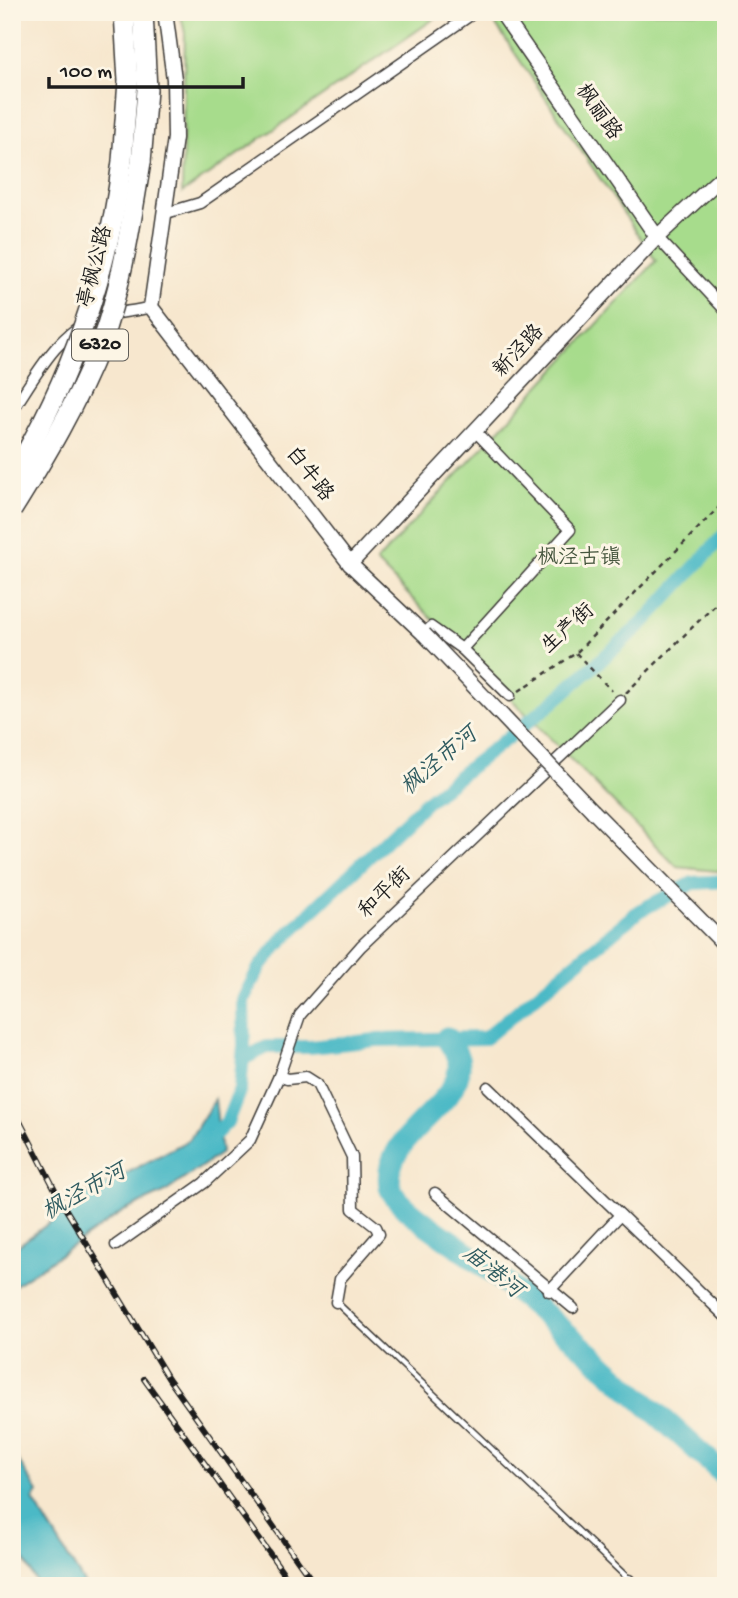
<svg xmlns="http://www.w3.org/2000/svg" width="738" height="1598" font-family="'Gochi Hand','LXGW WenKai TC',sans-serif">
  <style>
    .green { fill: #a7dc8c; stroke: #627c54; stroke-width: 2 }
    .water { fill: #4cb9c6; stroke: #346a71; stroke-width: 2 }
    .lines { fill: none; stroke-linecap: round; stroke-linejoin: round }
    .canal { stroke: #4cb9c6; stroke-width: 14 }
    .river { stroke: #4cb9c6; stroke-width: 23 }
    .lane-casing { stroke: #3d3a37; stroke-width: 8 }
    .street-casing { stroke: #3d3a37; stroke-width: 13 }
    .secondary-casing { stroke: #3d3a37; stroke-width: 17 }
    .highway-casing { stroke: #3d3a37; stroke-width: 22 }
    .path { stroke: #3d3a37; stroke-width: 2.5; stroke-dasharray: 5 5; stroke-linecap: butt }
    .lane { stroke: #fff; stroke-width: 5 }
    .street { stroke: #fff; stroke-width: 10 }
    .secondary { stroke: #fff; stroke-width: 14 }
    .highway { stroke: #fff; stroke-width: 19 }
    .rail-casing { stroke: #1c1c1c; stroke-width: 6 }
    .rail { stroke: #fcf5e5; stroke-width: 3.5; stroke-dasharray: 10; stroke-linecap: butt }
    .secondary-bridge-casing { stroke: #3d3a37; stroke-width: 17; stroke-linecap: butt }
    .highway-bridge-casing { stroke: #3d3a37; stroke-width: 22; stroke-linecap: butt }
    .secondary-bridge { stroke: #fff; stroke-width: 14 }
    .highway-bridge { stroke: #fff; stroke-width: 19 }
    .labels { text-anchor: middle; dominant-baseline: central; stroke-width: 6; stroke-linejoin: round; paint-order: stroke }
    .shield { fill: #fcf5e5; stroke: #5f5d58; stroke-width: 2 }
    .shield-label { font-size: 19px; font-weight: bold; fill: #1c1c1c }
    .street-label { font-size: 21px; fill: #1c1c1c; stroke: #fcf5e5 }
    .park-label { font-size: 21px; fill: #46563e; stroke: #fcf5e5 }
    .water-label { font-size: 23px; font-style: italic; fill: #2f5b60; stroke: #fcf5e5 }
  </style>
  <rect width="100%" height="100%" fill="#fcf5e5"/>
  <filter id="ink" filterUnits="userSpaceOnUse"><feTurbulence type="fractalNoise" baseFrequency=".0143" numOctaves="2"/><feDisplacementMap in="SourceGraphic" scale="14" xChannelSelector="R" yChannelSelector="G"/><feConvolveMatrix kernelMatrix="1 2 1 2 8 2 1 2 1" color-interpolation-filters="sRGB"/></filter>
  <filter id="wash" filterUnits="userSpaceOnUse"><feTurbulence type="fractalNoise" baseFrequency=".00686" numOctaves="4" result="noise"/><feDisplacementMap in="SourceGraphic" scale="28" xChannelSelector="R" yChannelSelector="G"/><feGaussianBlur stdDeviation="1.57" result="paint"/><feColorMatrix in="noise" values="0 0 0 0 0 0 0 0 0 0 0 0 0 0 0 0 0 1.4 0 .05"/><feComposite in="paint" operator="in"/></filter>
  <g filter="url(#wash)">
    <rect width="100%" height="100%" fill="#f7e7ce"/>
    <g class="green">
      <polygon points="180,12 444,12 182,193 185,33"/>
      <polygon points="487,12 726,12 726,872 677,867 376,562 656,261"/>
    </g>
    <g class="water">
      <polygon points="215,1099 221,1153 164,1193 124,1211 12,1287 12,1250 93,1191 189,1140"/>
      <polygon points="12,1451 38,1492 33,1500 86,1586 38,1586 12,1536"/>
    </g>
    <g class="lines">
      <g class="canal">
        <polyline points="243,1059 267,1047 310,1047 376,1040 485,1038 639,911 693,883 726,881"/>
        <polyline points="207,1143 227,1122 240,1089 244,1046 243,1000 259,968 282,940 427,801 552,703 643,623 726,533"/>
      </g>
      <path class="river" d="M 447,1038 C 452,1047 460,1056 459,1067 C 458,1108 381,1136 390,1186 C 393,1205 444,1236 460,1248 C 554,1317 639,1398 726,1476"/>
    </g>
  </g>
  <g filter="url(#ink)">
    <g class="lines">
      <g class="lane-casing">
        <polyline id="lane" points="336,1302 636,1586"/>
      </g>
      <g class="street-casing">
        <g id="street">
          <polyline points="163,214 200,203 475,12"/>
          <polyline points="657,237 726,311"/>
          <path d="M 12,411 C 35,377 57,333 96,318 C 114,312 133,312 151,307"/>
          <polyline points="424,634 431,627 462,649 510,696"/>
          <polyline points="462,649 570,530 475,431"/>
          <polyline points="279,1076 287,1079 306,1077 317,1084 352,1157 353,1209 376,1227 379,1234 340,1279 336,1302"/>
          <polyline points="488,1087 726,1317"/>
          <polyline points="435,1193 573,1308"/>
          <polyline points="116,1245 204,1183 250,1140 279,1076 300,1015 361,946 620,700"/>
          <polyline points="549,1291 620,1215"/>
          <polyline points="624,1586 629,1580"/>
        </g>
      </g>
      <g class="secondary-casing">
        <g id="secondary">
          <polyline points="165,12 174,79 175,138 151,307 350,564 424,634"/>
          <polyline points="501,12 657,237"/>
          <polyline points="350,564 657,237 726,173"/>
          <polyline points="593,811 726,946"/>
        </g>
      </g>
      <g class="highway-casing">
        <g id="highway">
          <polyline points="122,161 128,81 124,12"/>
          <polyline points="141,162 147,90 143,12"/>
        </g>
      </g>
      <g class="path">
        <polyline points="576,653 612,691"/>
        <polyline points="519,691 576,653 726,500"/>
        <polyline points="626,693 726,594"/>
      </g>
      <use href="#lane" class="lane"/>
      <use href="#street" class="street"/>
      <use href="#secondary" class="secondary"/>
      <use href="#highway" class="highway"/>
      <g class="rail-casing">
        <g id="rail">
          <polyline points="12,1106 62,1203 168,1378 316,1586"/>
          <polyline points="144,1379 293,1586"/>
        </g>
      </g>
      <use href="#rail" class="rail"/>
      <g class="secondary-bridge-casing">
        <polyline id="secondary-bridge" points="424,634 593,811"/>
      </g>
      <g class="highway-bridge-casing">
        <g id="highway-bridge">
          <path d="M 12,477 C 70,381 109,272 122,161"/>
          <path d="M 12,510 C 45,457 77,403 100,345 C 122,287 131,223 141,162"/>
        </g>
      </g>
      <use href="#secondary-bridge" class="secondary-bridge"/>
      <use href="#highway-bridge" class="highway-bridge"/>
    </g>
  </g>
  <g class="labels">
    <rect class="shield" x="72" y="329.5" width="56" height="31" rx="5"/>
    <g class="shield-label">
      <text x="100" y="345">G320</text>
    </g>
    <g class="street-label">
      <text transform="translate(597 113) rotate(55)">枫丽路</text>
      <text transform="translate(97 267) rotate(-76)">亭枫公路</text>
      <text transform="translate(520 352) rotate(-47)">新泾路</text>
      <text transform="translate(308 475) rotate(52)">白牛路</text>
      <text transform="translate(569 630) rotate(-42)">生产街</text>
      <text transform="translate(386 894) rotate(-44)">和平街</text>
    </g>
    <g class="park-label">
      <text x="579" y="559">枫泾古镇</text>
    </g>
    <g class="water-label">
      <text transform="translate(440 762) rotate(-40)">枫泾市河</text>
      <text transform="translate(85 1193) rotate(-29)">枫泾市河</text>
      <text transform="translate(492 1273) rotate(39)">庙港河</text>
    </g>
  </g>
  <rect width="738" height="1598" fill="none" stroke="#fcf5e5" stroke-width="42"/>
  <path d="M49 77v10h194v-10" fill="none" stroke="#1c1c1c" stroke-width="3.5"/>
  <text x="60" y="77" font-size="21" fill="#1c1c1c" stroke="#fcf5e5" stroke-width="5" paint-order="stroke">100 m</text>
</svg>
